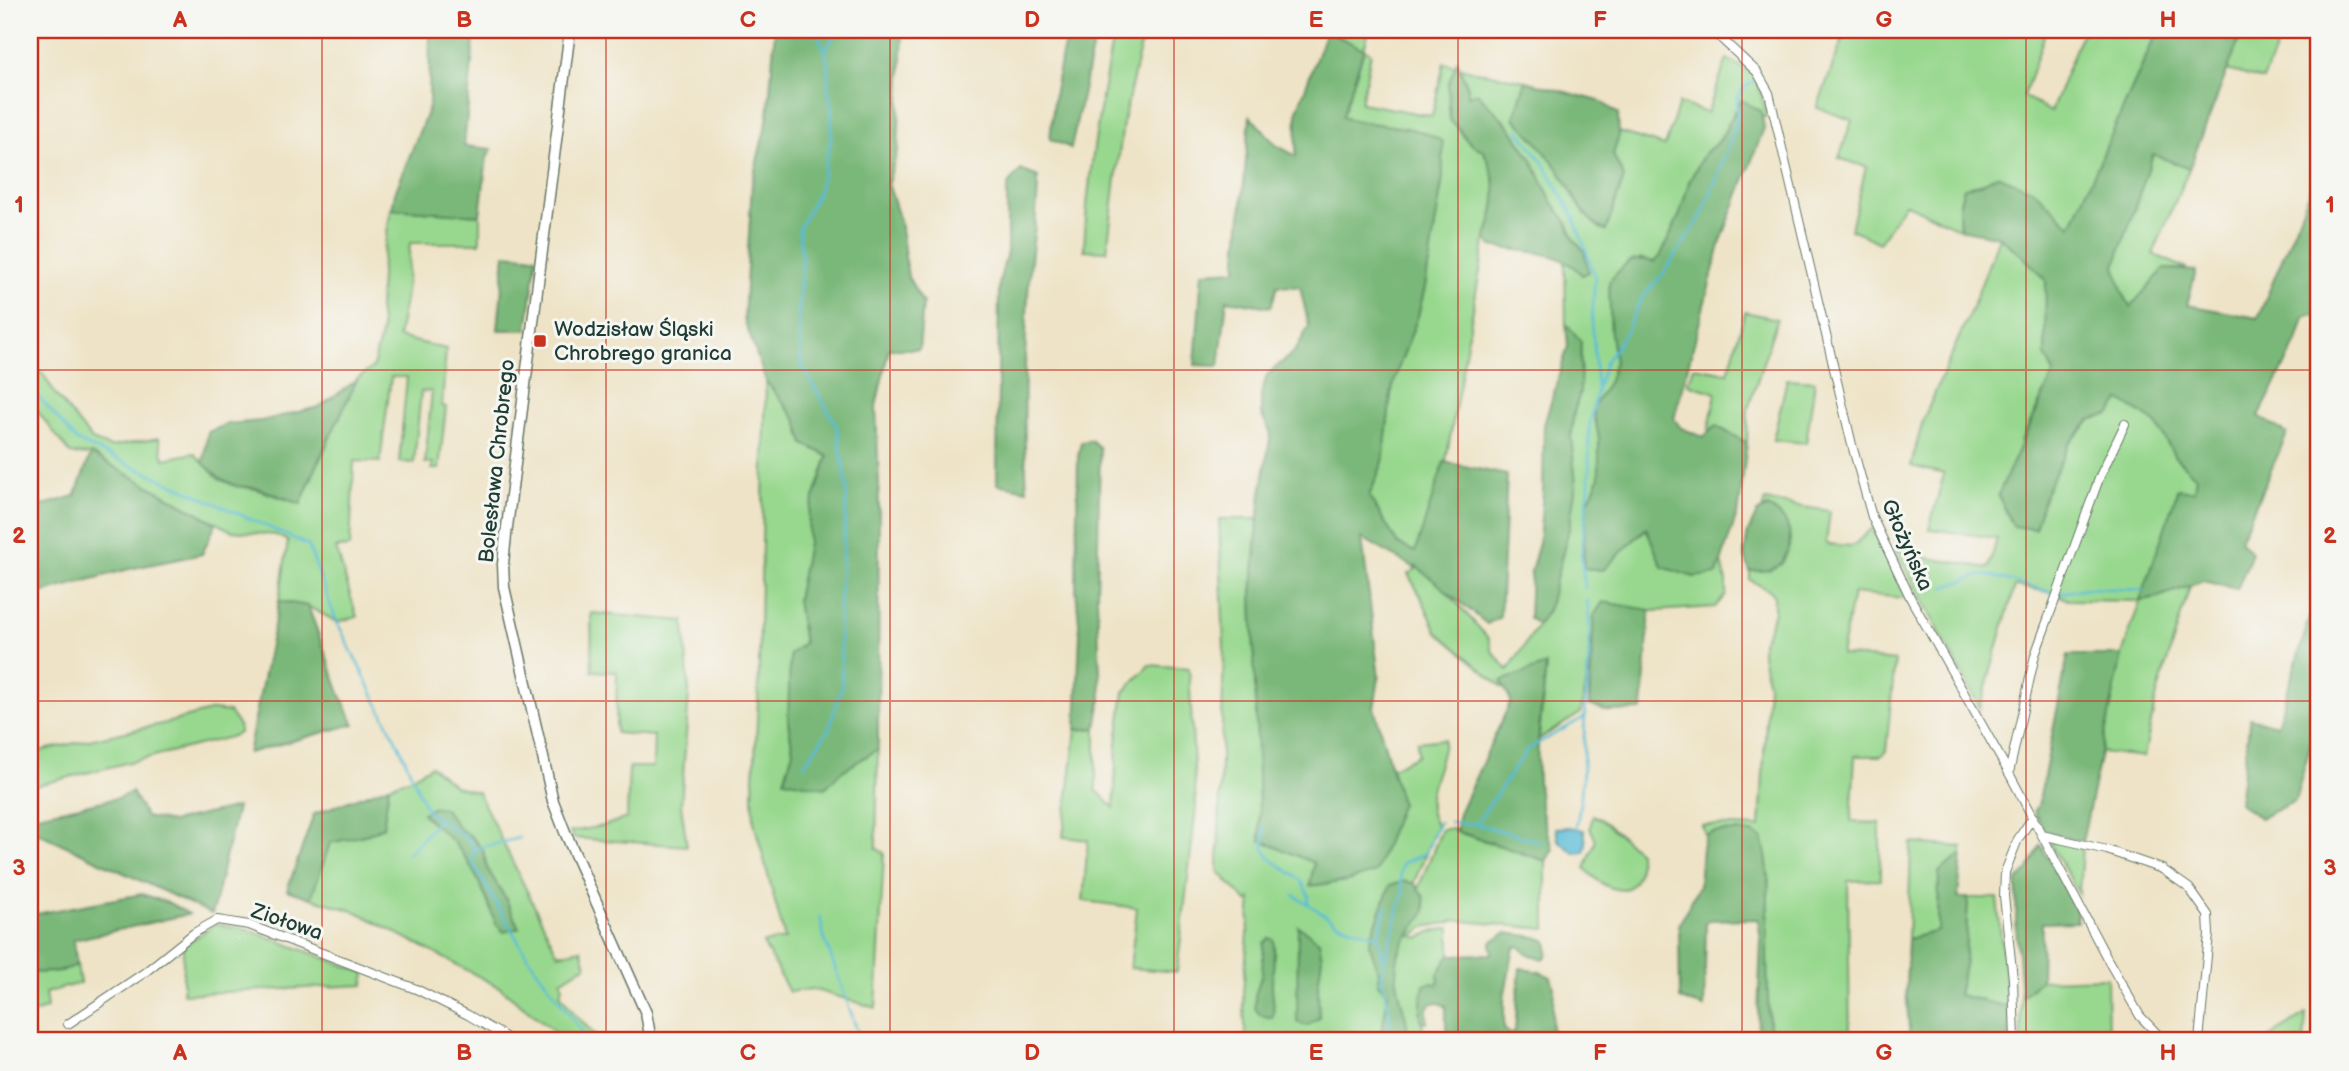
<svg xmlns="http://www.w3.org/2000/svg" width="2349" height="1071" font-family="'Balsamiq Sans',sans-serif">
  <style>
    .green { fill: #98d88e; stroke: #5c8a61; stroke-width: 2 }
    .forest { fill: #7ab879; stroke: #4c7a56; stroke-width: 2 }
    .water { fill: #58bcd7; stroke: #3c7c86; stroke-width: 2 }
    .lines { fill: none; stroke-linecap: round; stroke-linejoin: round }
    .stream { stroke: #58bcd7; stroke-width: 2.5 }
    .street-casing { stroke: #677767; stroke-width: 10 }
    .secondary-casing { stroke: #677767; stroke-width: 13 }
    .street { stroke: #fff; stroke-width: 8 }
    .secondary { stroke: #fff; stroke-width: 10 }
    .grid { fill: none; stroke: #c8321e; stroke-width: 2; stroke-opacity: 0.55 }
    .poi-dot { fill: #c8321e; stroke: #f6f6f2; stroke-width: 2.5 }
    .labels { text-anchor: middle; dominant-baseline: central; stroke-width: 6; stroke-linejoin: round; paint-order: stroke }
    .poi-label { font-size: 21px; fill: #1f3d34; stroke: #f6f6f2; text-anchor: start }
    .street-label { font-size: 21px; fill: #1f3d34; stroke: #f6f6f2 }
    .neatline { fill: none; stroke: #c8321e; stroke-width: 2.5 }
    .grid-label { font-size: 23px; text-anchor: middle; font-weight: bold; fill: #c8321e }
  </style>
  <rect width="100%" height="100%" fill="#f6f6f2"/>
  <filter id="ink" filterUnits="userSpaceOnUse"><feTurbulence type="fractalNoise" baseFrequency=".0143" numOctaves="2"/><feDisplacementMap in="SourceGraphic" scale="14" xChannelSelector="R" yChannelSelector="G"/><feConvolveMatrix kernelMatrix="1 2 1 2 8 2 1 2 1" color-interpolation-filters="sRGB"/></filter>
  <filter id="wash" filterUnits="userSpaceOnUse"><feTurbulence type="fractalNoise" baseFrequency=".00686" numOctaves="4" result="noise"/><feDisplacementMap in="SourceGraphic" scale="28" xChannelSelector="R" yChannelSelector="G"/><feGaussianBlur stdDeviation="1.57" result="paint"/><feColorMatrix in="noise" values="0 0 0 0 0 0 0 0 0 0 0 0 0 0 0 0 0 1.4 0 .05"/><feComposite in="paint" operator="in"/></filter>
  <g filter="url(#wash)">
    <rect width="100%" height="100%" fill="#eee3c6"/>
    <g class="green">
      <path d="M 1114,30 L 1144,30 L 1123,123 L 1107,251 L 1084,250 C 1087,175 1101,103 1114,30 Z"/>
      <path d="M 1326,30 L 1369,30 L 1364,49 L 1371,53 L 1361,103 L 1432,116 L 1444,63 L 1456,66 L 1448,85 L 1450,121 L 1460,127 C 1462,139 1471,146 1483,150 C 1500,183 1498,203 1486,237 L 1445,466 L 1418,554 L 1398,544 L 1369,496 L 1383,462 L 1391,394 L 1398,369 L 1418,316 L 1425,287 L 1443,177 L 1443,142 L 1390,126 L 1361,124 L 1342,117 L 1364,50 Z"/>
      <polygon points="1846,30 2046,30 2024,96 2051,112 2083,30 2158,30 2071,227 1997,175 1981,184 1964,187 1959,207 1960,229 1905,203 1879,243 1851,229 1866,167 1839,158 1852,120 1817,108"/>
      <polygon points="2243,30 2283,30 2263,80 2227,70"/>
      <path d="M 1727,59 L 1754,74 L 1768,116 L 1762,117 L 1760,111 L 1741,101 L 1720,140 L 1704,154 L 1689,182 L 1680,214 L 1660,257 L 1654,262 L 1640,258 L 1609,282 L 1611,334 L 1615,361 L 1609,381 L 1593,409 L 1599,438 L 1599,478 L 1587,504 L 1582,545 L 1585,568 L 1603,570 L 1647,528 L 1717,574 L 1721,562 L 1726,581 L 1726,595 L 1715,607 L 1594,615 L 1589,705 L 1590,634 L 1587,678 L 1581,713 L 1539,739 L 1546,666 L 1508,679 L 1503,688 L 1437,632 L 1421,597 L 1408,574 L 1423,565 L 1489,639 L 1492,651 L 1508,670 L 1548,610 L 1576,484 L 1571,437 L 1574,412 L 1580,392 L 1581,342 L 1566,324 L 1565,261 L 1572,264 L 1584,251 L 1574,239 L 1567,222 L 1552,202 L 1532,160 L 1509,126 L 1486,102 L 1468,96 L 1468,88 L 1460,68 L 1526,81 L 1514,118 C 1530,133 1544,150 1557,167 C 1573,190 1580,218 1605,231 L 1624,177 L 1613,155 L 1619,132 L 1665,146 L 1679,103 L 1707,113 Z"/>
      <polygon points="2153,154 2189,169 2153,254 2187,269 2164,269 2131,308 2122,291 2115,266"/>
      <polygon points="391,209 480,215 480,243 410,243 406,293 398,337 446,349 442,406 446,407 439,469 432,469 433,463 425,463 432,391 421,392 414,463 399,462 407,377 391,377 380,462 354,461 350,547 336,548 357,617 337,622 311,608 279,601 288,541 276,535 232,531 90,455 71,454 30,402 30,365 44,375 55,394 92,440 110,447 159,438 164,459 194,453 219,479 235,486 256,489 300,504 356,380 373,367 382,330 379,308 382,261"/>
      <polygon points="1999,237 2022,255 2046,280 2045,355 2054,373 2021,441 2035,528 2045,494 2069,444 2091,420 2111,413 2120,399 2156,423 2175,457 2196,477 2194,491 2177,490 2149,600 2190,586 2156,698 2144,757 2100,752 2122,655 2140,601 2068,600 2055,593 2015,586 1980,708 1895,549 1922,557 1989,568 1997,538 1929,529 1944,474 1911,466 1923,420 1974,303"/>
      <polygon points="1745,312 1777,319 1748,409 1747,443 1716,426 1708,433 1716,393 1688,384 1694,367 1728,373"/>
      <polygon points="1787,379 1815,381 1806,443 1773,440"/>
      <polygon points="766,381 797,421 804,444 828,456 809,514 808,544 797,600 804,644 788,721 793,751 790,760 825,788 841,772 878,749 876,848 884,853 876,1008 812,989 789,992 763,943 785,939 754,822 753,796 758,702"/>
      <polygon points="1765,501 1830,511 1826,544 1853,546 1872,528 1905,595 1903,598 1853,593 1841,655 1895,661 1886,751 1881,756 1855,756 1851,822 1880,823 1880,880 1848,881 1850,1041 1781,1041 1769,1029 1766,940 1769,875 1725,831 1705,835 1702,825 1760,827 1768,685 1762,655 1762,642 1769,629 1774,611 1774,597 1772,592 1750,580 1750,571 1770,570 1768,507 1762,510"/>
      <path d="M 1219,519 L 1258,519 L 1252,595 L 1258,754 L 1314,863 L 1310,886 L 1390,769 L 1418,755 L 1417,742 L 1444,739 C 1444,767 1417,798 1437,826 L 1412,887 L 1403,935 L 1411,936 L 1419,886 L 1442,829 L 1454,829 L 1454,831 L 1546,861 L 1546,929 L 1453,920 L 1453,922 L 1424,927 L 1413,936 L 1420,938 L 1430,932 L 1450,928 L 1450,955 L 1438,974 L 1439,981 L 1420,1011 L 1425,1041 L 1374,1041 L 1373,1038 L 1321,1037 L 1321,1041 L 1246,1041 L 1243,992 L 1251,899 L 1247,902 L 1218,871 L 1224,649 Z"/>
      <polygon points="591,613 684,621 689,693 681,805 687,846 573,838 570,832 603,826 627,818 629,767 653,767 654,736 616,733 617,672 592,671"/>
      <polygon points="1149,665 1189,668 1196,808 1177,972 1130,968 1137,908 1083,901 1088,840 1063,837 1076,730 1096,728 1096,790 1114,808 1117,742 1124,692"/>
      <polygon points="213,710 229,712 239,726 239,733 230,737 30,787 30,753 166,723"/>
      <polygon points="431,766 455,786 478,792 558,954 581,949 586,965 561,981 563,987 560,994 575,1014 594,1034 597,1041 571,1041 563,1038 499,987 357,912 311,898 330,843 368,834 383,827 389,786 410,778"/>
      <path d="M 1593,815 C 1608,822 1625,841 1639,852 C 1639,858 1640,868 1638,874 C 1628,905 1597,883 1585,868 L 1596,840 L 1590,828 Z"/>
      <polygon points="2056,841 2082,847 2079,894 2050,843"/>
      <polygon points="1911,843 1962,847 1962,854 1939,873 1938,931 1908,939"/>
      <polygon points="1968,898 1997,898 2008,1007 1958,995 1965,960"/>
      <polygon points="216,924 249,930 365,973 364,985 183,994 183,946"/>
      <polygon points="77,965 80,983 45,993 47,1008 30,1015 30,972 62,971"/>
      <polygon points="2107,978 2108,1041 2021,1041 2021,997 2041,980"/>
      <polygon points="2306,1014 2304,1041 2263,1041"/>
    </g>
    <g class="forest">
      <polygon points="430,30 475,30 464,146 492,149 487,157 480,215 392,209 395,193 429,107"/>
      <polygon points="775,30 903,30 898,149 888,183 900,221 908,277 923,303 919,349 889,349 876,406 879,485 878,749 841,772 825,788 784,780 793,751 788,721 790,654 804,643 797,600 808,544 809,514 828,456 804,444 797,421 766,381 744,319 752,183 768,116"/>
      <polygon points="1067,30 1096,30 1071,148 1050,139 1055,90"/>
      <polygon points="2158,30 2243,30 2189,169 2153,154 2115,266 2122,291 2130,307 2164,269 2196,271 2187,305 2258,318 2319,169 2319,317 2312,314 2304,317 2297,342 2259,416 2287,434 2240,540 2252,553 2237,589 2204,581 2149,600 2140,601 2178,489 2194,491 2196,477 2175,457 2156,423 2120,400 2111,414 2090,420 2069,444 2045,494 2035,529 2013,526 1998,495 2054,373 2045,355 2046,280 2022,255 1999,237 1960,229 1959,207 1964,187 1981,184 1997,175 2034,190 2071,226"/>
      <path d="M 1326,31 L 1364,49 L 1342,117 C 1374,128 1414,122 1443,142 L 1443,177 L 1425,287 L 1418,316 L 1398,369 L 1391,394 L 1383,462 L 1369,496 L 1398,544 L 1415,552 L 1444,462 L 1507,475 L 1500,617 L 1487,624 L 1416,566 L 1415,568 L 1362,538 L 1379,678 L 1374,708 L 1401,803 L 1376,872 L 1348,881 L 1310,886 L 1314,863 L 1260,840 L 1252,594 L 1261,493 L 1271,433 L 1261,414 L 1261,395 L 1267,375 L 1295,351 L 1309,326 L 1300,287 L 1277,286 L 1271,307 L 1227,300 L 1219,366 L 1195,365 L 1202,272 L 1236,270 L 1250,116 L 1276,145 L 1296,156 L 1297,111 Z"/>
      <path d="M 1457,61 L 1468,88 L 1468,96 L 1477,93 L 1509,126 L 1532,160 L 1552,202 L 1567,222 L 1574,239 L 1584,251 L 1589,272 L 1582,275 C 1558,247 1525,254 1492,246 L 1486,237 C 1498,203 1500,183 1483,150 C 1461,142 1466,131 1450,121 L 1448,85 Z"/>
      <path d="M 1526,81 L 1602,102 L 1618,114 L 1619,135 L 1613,155 L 1624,177 L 1606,231 C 1578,216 1574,190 1557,167 C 1544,150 1530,133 1514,118 Z"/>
      <path d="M 1741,100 L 1761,111 L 1764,128 L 1721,241 L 1674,419 L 1681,428 L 1703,437 L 1716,426 L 1747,443 L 1739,508 L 1717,574 L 1694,577 L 1662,567 L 1646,528 L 1603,570 L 1584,568 L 1584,543 L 1587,504 L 1599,478 L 1599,438 L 1593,408 L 1609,381 L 1615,361 L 1611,334 L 1609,282 C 1624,265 1629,255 1654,262 L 1660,257 L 1680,214 L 1689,182 L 1704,154 L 1720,140 Z"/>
      <path d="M 1021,170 L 1038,177 C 1038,217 1030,255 1028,295 C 1024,360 1023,425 1027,490 L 997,484 L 999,283 L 1007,252 L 1007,192 L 1009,183 Z"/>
      <polygon points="505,254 537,257 527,330 498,330"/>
      <polygon points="1566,324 1581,341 1580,392 1574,412 1571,437 1576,484 1569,529 1548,610 1538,625 1529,618 1531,571 1539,543 1543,492 1544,425 1568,346"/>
      <polygon points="357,380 314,470 301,504 257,488 236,486 220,478 203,463 208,432 228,424 261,421 319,407"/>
      <polygon points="1091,440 1100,448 1097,598 1101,699 1096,728 1076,730 1080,634 1076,589 1078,456 1081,442"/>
      <polygon points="91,454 216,523 202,554 129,569 30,596 30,509 75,496"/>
      <path d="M 1768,507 C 1786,516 1795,533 1787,553 C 1786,554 1783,562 1782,563 C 1774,571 1760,571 1750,571 L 1744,554 L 1748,532 L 1757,513 Z"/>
      <polygon points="279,601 308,606 341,696 354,724 248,753"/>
      <polygon points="1603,602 1650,610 1642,710 1607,711 1589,705 1594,615"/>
      <polygon points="2310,617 2319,625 2319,714 2295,801 2260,818 2239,803 2250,718 2277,725"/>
      <polygon points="2068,655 2122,655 2082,842 2045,832 2034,812 2038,806"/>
      <path d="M 1546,665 C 1541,713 1532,765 1542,812 C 1544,825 1549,837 1553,849 L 1546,861 L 1456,831 L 1459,813 L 1511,701 L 1501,681 Z"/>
      <polygon points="389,786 383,827 368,834 330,843 311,898 287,890 314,814"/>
      <polygon points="132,792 146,817 172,822 237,807 212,914 30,829 30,819 37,815 118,798"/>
      <path d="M 434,807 L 444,808 L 460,829 L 471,836 L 483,850 L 487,868 L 506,899 L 519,928 L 504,932 L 496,924 C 486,897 474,866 455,844 C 446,834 432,824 422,813 Z"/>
      <path d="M 1737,831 L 1752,833 L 1762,838 C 1773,873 1766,906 1767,942 C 1767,971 1768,1000 1769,1029 L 1776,1038 L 1781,1041 L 1757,1041 L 1761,940 L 1758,919 L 1708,920 L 1706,923 L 1704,1007 L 1680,999 L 1679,925 L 1699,886 L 1702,848 L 1705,835 L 1713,832 Z"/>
      <polygon points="2041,845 2077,912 2077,922 2042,923 2041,980 2021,997 2016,924 2017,881 2028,870"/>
      <polygon points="1962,854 1958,898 1968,898 1965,960 1958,995 2008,1007 2010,1041 1977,1041 1942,1033 1941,1041 1910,1041 1906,989 1908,939 1938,931 1939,872"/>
      <path d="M 1406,881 L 1415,884 L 1424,897 L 1425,912 C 1419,923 1409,932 1403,944 C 1390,966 1399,993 1405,1015 C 1408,1025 1406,1032 1412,1041 L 1375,1041 L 1373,1038 L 1382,1030 L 1388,994 L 1378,984 L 1379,973 L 1369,943 L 1390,885 Z"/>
      <path d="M 142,894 L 169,903 L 189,914 L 73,940 L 77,965 C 61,972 47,974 30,972 L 30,915 Z"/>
      <polygon points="1298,926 1319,941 1322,958 1318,985 1319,1018 1307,1026 1297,1022"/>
      <path d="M 1506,933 L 1536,937 L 1547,941 C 1548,948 1550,955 1543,959 L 1528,954 L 1519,946 L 1514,948 L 1504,997 L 1504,1029 L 1512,1035 L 1515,1031 L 1520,968 L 1540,972 L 1551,977 L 1554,988 L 1551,1041 L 1475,1041 L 1474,1039 L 1450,1035 L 1446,1029 L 1446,1006 L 1439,1003 L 1431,1003 L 1427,1008 L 1427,1023 L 1421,1022 L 1421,1001 L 1424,985 L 1430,983 L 1437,984 L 1439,981 L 1438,974 L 1450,955 L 1492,954 L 1491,942 Z"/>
      <path d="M 1270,938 L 1274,940 C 1275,956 1273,970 1272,985 C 1272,997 1276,1007 1272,1018 L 1260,1015 L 1255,1008 L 1255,996 L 1262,973 L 1264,943 Z"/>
    </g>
    <polygon class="water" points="1569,827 1584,830 1586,844 1584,852 1574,853 1558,840 1556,828"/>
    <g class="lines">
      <g class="stream">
        <polyline points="825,51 838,30"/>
        <polyline points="1518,129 1544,164 1573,215 1595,276 1592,321 1597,390 1589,428 1589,486 1581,555 1585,588"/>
        <polyline points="1598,386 1605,363 1627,330 1641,299 1663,274 1702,215 1729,146 1737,117 1737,99 1744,87 1754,81"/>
        <polyline points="30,387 77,441 308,545 336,620 401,750 427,811 470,841 474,848 472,862 527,956 589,1041"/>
        <polyline points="1945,587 1985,574 2055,593"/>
        <polyline points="2062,593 2086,588 2143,590"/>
        <polyline points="804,765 829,729 842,685 839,608 847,490 837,426 801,364 798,314 802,262 799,229 819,190 831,139 832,111 828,86 828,66 825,51 816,30"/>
        <polyline points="1450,822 1476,824 1528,749 1585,717"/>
        <polyline points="1477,824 1542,842"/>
        <polyline points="1264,827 1264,849 1271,859 1301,880 1309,896 1308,902"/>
        <path d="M 1576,828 C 1584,790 1583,753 1585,714 C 1587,676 1593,637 1587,600"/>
        <polyline points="475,849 519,838"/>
        <polyline points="408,854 439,820"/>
        <polyline points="1294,895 1337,923 1378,936 1384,960"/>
        <polyline points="820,916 824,937 861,1041"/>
        <polyline points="1378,936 1386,906"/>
        <polyline points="1390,1041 1390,1019 1386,994 1382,984 1382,970 1403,894 1400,873 1403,863 1425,854 1439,822"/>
      </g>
    </g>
  </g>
  <g filter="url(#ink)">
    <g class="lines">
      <g class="street-casing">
        <g id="street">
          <polyline points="1712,30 1757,72 1769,93 1852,445 1872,517 1911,599 2009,773 2109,962 2140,1016 2164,1041"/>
          <polyline points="2009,773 2035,655 2100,476 2125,424"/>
          <polyline points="2042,835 2107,850 2162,869 2189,888 2208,915 2209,934 2199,1041"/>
          <polyline points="68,1024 144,973 194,933 217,920 249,925 416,989 468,1015 504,1036 508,1041"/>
          <polyline points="2015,1041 2013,979 2004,896 2005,872 2018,839 2033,817"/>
        </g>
      </g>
      <g class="secondary-casing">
        <polyline id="secondary" points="570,30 506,535 503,564 504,587 553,801 565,832 646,1013 651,1041"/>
      </g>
      <use href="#street" class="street"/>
      <use href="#secondary" class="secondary"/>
    </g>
  </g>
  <path class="grid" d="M 322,30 L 322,1041M 606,30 L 606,1041M 890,30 L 890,1041M 1174,30 L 1174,1041M 1458,30 L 1458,1041M 1742,30 L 1742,1041M 2026,30 L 2026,1041M 30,370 L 2319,370M 30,701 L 2319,701"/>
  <rect class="poi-dot" x="533" y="334" width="14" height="14" rx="3.5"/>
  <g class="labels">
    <g class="poi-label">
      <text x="554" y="329">Wodzisław Śląski<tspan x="554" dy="24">Chrobrego granica</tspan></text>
    </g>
    <g class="street-label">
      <text transform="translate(497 461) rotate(-84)">Bolesława Chrobrego</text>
      <text transform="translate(1907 545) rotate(66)">Głożyńska</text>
      <text transform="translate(287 922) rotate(19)">Ziołowa</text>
    </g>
  </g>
  <rect width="2349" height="1071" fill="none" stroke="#f6f6f2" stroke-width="77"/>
  <rect x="38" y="38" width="2272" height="994" class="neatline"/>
  <g class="grid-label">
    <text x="180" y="27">A</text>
    <text x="464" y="27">B</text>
    <text x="748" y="27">C</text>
    <text x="1032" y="27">D</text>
    <text x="1316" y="27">E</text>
    <text x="1600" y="27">F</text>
    <text x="1884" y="27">G</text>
    <text x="2168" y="27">H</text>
    <text x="19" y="212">1</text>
    <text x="2330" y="212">1</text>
    <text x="19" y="543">2</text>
    <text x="2330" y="543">2</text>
    <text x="19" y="875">3</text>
    <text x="2330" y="875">3</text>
    <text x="180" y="1060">A</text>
    <text x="464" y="1060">B</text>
    <text x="748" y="1060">C</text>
    <text x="1032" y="1060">D</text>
    <text x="1316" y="1060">E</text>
    <text x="1600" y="1060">F</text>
    <text x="1884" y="1060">G</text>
    <text x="2168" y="1060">H</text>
  </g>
</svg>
